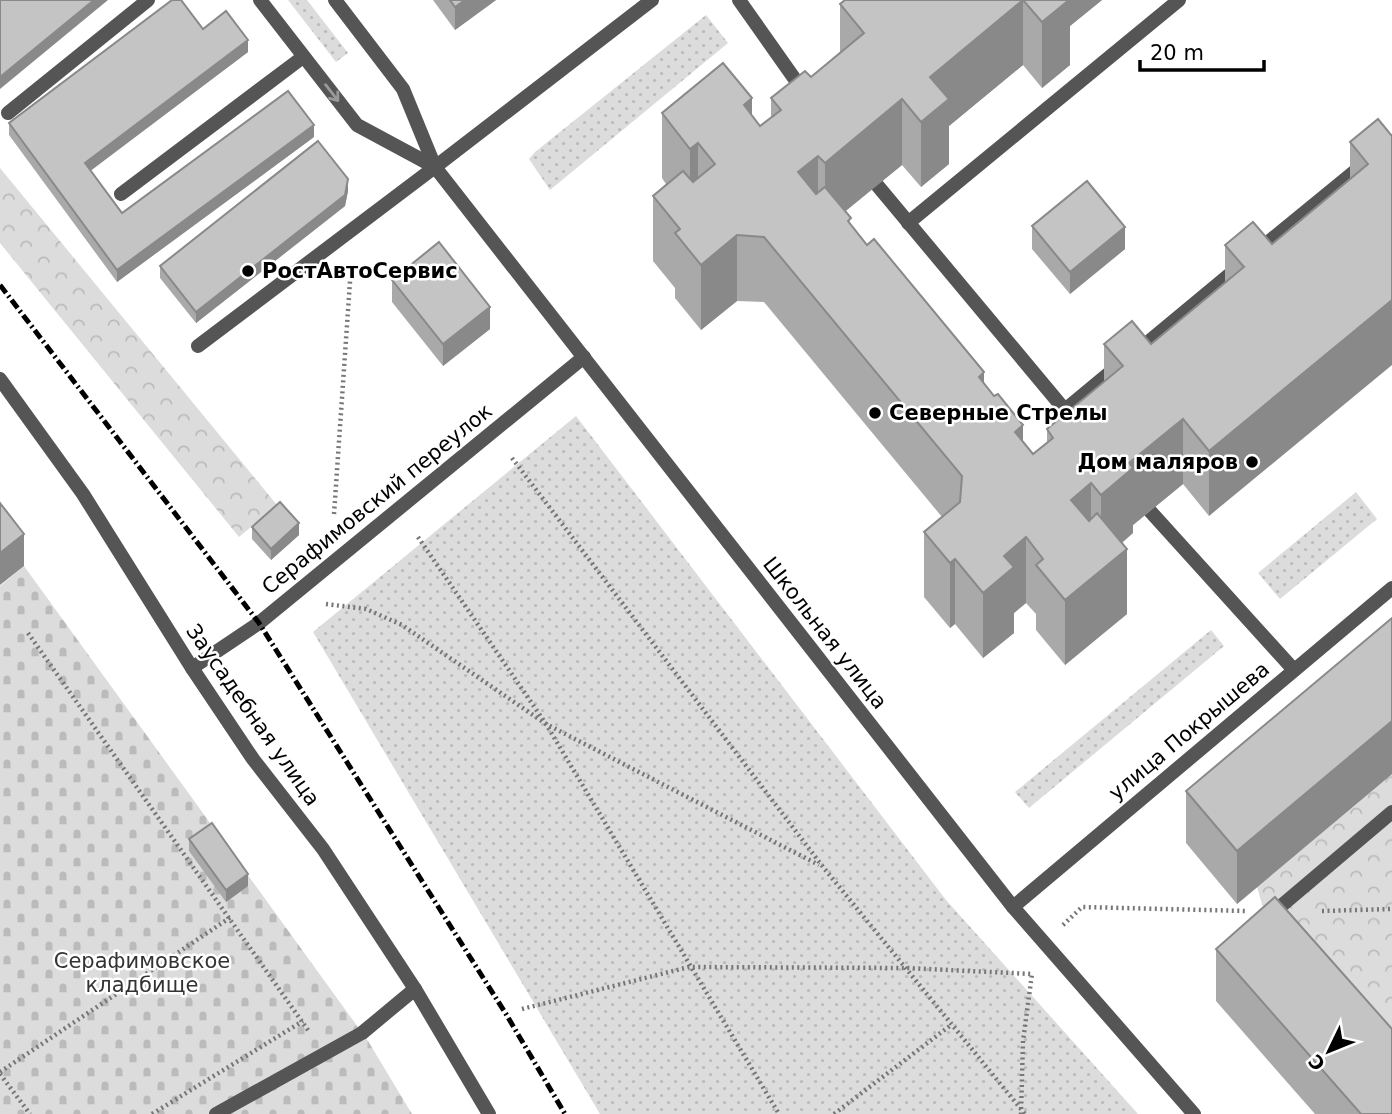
<svg xmlns="http://www.w3.org/2000/svg" width="1392" height="1114" font-family="'DejaVu Sans',sans-serif">
  <style>
    .grass { fill: url(#grass-dots) }
    .forest { fill: url(#forest-crowns) }
    .cemetery { fill: url(#cemetery-stones) }
    .lines { fill: none; stroke-linecap: round; stroke-linejoin: round }
    .path { stroke: #777; stroke-width: 4.5; stroke-dasharray: 2 3.5; stroke-linecap: butt }
    .service { stroke: #555; stroke-width: 14 }
    .minor { stroke: #555; stroke-width: 14 }
    .tertiary { stroke: #555; stroke-width: 14 }
    .rail { stroke: #000; stroke-width: 5; stroke-dasharray: 10 3.5 2 3.5; stroke-linecap: butt }
    .wall { fill: #a9a9a9 }
    .shaded-wall { fill: #898989 }
    .building { fill: #c4c4c4; stroke: #898989; stroke-width: 2 }
    .oneway { stroke: #999 }
    .poi-dot { fill: #000; stroke: #fff; stroke-width: 2.5 }
    .labels { text-anchor: middle; dominant-baseline: central; stroke-width: 5; stroke-linejoin: round; paint-order: stroke }
    .poi-label { font-size: 21px; font-weight: bold; fill: #000; stroke: #fff; text-anchor: start }
    .street-label { font-size: 21px; fill: #000; stroke: #fff }
    .park-label { font-size: 21px; fill: #333; stroke: #fff }
  </style>
  <defs>
    <pattern id="grass-dots" width="8" height="8" patternUnits="userSpaceOnUse" patternTransform="scale(1.75)"><rect width="8" height="8" fill="#dcdcdc"/><path d="M2 2h.1M6 6h.1" fill="none" stroke="#bbb" stroke-width="1.8" stroke-linecap="round"/></pattern>
    <pattern id="forest-crowns" width="20" height="18" patternUnits="userSpaceOnUse" patternTransform="scale(1.75)"><rect width="20" height="18" fill="#dcdcdc"/><path d="M2 6a3 3 0 1 1 6 0M12 15a3 3 0 1 1 6 0" fill="none" stroke="#bbb"/></pattern>
    <pattern id="cemetery-stones" width="16" height="16" patternUnits="userSpaceOnUse" patternTransform="scale(1.75)"><rect width="16" height="16" fill="#dcdcdc"/><path d="M2 7V4a2 2 0 0 1 4 0v3zM10 15v-3a2 2 0 0 1 4 0v3z" fill="#bbb"/></pattern>
  </defs>
  <rect width="100%" height="100%" fill="#fff"/>
  <g class="grass">
    <polygon points="288,0 307,0 348,53 336,62"/>
    <polygon points="706,15 728,43 550,190 529,159 535,152"/>
    <polygon points="576,416 946,900 1138,1114 600,1114 313,632"/>
    <polygon points="1356,492 1377,519 1280,599 1258,573"/>
    <polygon points="1211,630 1224,646 1029,808 1015,792"/>
  </g>
  <g class="forest">
    <polygon points="0,168 277,505 239,537 0,243"/>
    <polygon points="1392,774 1392,1082 1275,949 1257,887"/>
  </g>
  <polygon class="cemetery" points="24,566 368,1041 412,1114 0,1114 0,586"/>
  <g class="lines">
    <g class="path">
      <polyline points="512,458 823,867 1025,1114"/>
      <polyline points="334,514 351,267"/>
      <polyline points="418,537 546,724 779,1114"/>
      <polyline points="326,604 366,609 402,625 546,724 819,865"/>
      <polyline points="28,633 310,1033"/>
      <polyline points="1322,911 1392,909"/>
      <polyline points="1063,925 1082,907 1247,911"/>
      <polyline points="522,1009 689,967 907,968 1032,974 1023,1041 1021,1114"/>
      <polyline points="0,1072 231,917"/>
      <polyline points="0,1074 30,1114"/>
      <polyline points="152,1114 303,1021"/>
      <polyline points="834,1114 951,1025"/>
    </g>
    <g class="service">
      <polyline points="739,0 806,95"/>
      <polyline points="8,113 148,0"/>
      <polyline points="877,185 1069,415"/>
      <polyline points="121,194 303,57"/>
      <polyline points="908,223 1179,0"/>
      <polyline points="1255,253 1392,141"/>
      <polyline points="198,346 435,167"/>
      <polyline points="1134,354 1240,266"/>
      <polyline points="1065,410 1118,366"/>
      <polyline points="1150,511 1294,670"/>
      <polyline points="1279,918 1274,912 1392,812"/>
      <polyline points="216,1114 362,1033 415,989"/>
    </g>
    <g class="minor">
      <polyline points="435,167 652,0"/>
      <polyline points="192,668 253,759 323,849 415,989 489,1114"/>
    </g>
    <g class="tertiary">
      <polyline points="260,0 357,125 435,167"/>
      <polyline points="335,0 403,89 435,167 1013,907 1194,1114"/>
      <polyline points="0,379 83,494 192,668 259,623 584,357"/>
      <polyline points="1013,907 1392,588"/>
    </g>
    <polyline class="rail" points="0,285 259,623 506,1014 565,1114"/>
  </g>
  <g class="wall">
    <polygon points="433,0 496,0 455,30"/>
    <polygon points="845,0 1102,0 1070,26 1070,65 1042,88 1023,65 949,126 949,164 921,187 902,165 845,211 851,225 984,384 1023,442 1033,454 1047,443 1047,429 1104,382 1104,344 1151,344 1225,282 1225,245 1272,244 1350,179 1350,142 1392,136 1209,516 1183,484 1133,525 1133,533 1122,543 1127,614 1065,665 1036,630 1036,614 1026,603 1014,613 1014,633 983,658 955,624 950,628 924,597 924,532 942,517 764,302 737,301 701,330 675,298 675,288 653,261 653,196 666,184 662,178 662,113 752,116 760,126 771,118 771,98 811,77 840,52 840,4"/>
    <polygon points="203,29 248,52 91,170 122,213 314,137 117,282 9,135 9,123"/>
    <polygon points="348,191 345,206 196,323 160,278 160,266"/>
    <polygon points="1032,226 1125,249 1070,294 1032,249"/>
    <polygon points="392,280 490,329 443,366 392,302"/>
    <polygon points="252,527 299,535 271,560 252,539"/>
    <polygon points="1392,618 1392,774 1237,904 1186,843 1186,791"/>
    <polygon points="189,839 248,886 226,902 189,851"/>
    <polygon points="1216,949 1392,1114 1315,1114 1216,1001"/>
  </g>
  <g class="shaded-wall">
    <polygon points="94,0 108,0 0,89 0,77"/>
    <polygon points="465,0 496,0 455,30 455,7"/>
    <polygon points="1023,0 1023,65 949,126 949,164 921,187 921,122 930,77"/>
    <polygon points="1051,0 1102,0 1070,26 1070,65 1042,88 1042,22"/>
    <polygon points="248,40 248,52 85,175 85,163"/>
    <polygon points="752,98 752,163 744,105"/>
    <polygon points="902,99 902,165 825,228 825,163"/>
    <polygon points="314,125 314,137 117,282 117,270"/>
    <polygon points="698,143 698,208 690,214 690,149"/>
    <polygon points="818,156 818,221 798,172"/>
    <polygon points="348,179 348,191 345,206 196,323 196,312"/>
    <polygon points="1125,227 1125,249 1070,294 1070,272"/>
    <polygon points="737,235 737,301 701,330 701,265"/>
    <polygon points="1392,300 1392,365 1209,516 1209,451"/>
    <polygon points="490,307 490,329 443,366 443,344"/>
    <polygon points="984,372 984,438 979,377"/>
    <polygon points="1183,419 1183,484 1133,525 1133,533 1101,560 1101,495 1129,463"/>
    <polygon points="1023,425 1023,490 1015,432"/>
    <polygon points="1091,483 1091,548 1071,500"/>
    <polygon points="299,523 299,535 271,560 271,549"/>
    <polygon points="24,534 24,566 0,585 0,553"/>
    <polygon points="1026,537 1026,603 1014,613 1014,633 983,658 983,593 1004,556"/>
    <polygon points="1127,549 1127,614 1065,665 1065,600"/>
    <polygon points="955,559 955,624 950,628 950,563"/>
    <polygon points="1392,721 1392,774 1237,904 1237,851"/>
    <polygon points="248,874 248,886 226,902 226,890"/>
  </g>
  <g class="building">
    <polygon points="0,0 94,0 0,77"/>
    <polygon points="172,0 181,0 203,29 226,11 248,40 85,163 122,213 288,91 314,125 117,270 9,123"/>
    <polygon points="450,0 465,0 455,7"/>
    <polygon points="845,0 1023,0 930,77 949,99 921,122 902,99 825,163 818,156 798,172 816,194 825,187 851,218 848,221 867,245 874,239 984,372 979,377 994,396 998,394 1023,425 1015,432 1033,454 1053,438 1047,429 1123,366 1104,344 1132,321 1151,344 1244,267 1225,245 1253,222 1272,244 1368,164 1350,142 1378,119 1392,136 1392,300 1209,451 1183,419 1129,463 1133,468 1101,495 1091,483 1071,500 1089,521 1097,513 1127,549 1065,600 1036,565 1043,559 1026,537 1004,556 1014,567 983,593 955,559 950,563 924,532 960,502 962,476 764,237 737,235 701,265 675,233 680,229 653,196 683,171 693,182 715,164 698,143 690,149 662,113 723,63 752,98 744,105 760,126 781,110 771,98 805,71 811,77 864,33 840,4"/>
    <polygon points="1023,0 1069,0 1042,22"/>
    <polygon points="318,141 348,179 345,195 196,312 160,266"/>
    <polygon points="1087,181 1125,227 1070,272 1032,226"/>
    <polygon points="439,242 490,307 443,344 392,280"/>
    <polygon points="280,502 299,523 271,549 252,527"/>
    <polygon points="0,503 24,534 0,553"/>
    <polygon points="1392,618 1392,721 1237,851 1186,791"/>
    <polygon points="212,823 248,874 226,890 189,839"/>
    <polygon points="1275,897 1392,1029 1392,1114 1361,1114 1216,949"/>
  </g>
  <defs><path id="oneway-shaft" d="M-6 0H5M1.5-3L5.5 0L1.5 3" fill="none" stroke-width="1.6" stroke-linecap="round" stroke-linejoin="round" transform="scale(1.75)"/></defs>
  <use class="oneway" href="#oneway-shaft" transform="translate(332 93) rotate(52)"/>
  <g class="poi-dot">
    <circle cx="248" cy="271" r="7"/>
    <circle cx="875" cy="413" r="7"/>
    <circle cx="1252" cy="462" r="7"/>
  </g>
  <g class="labels">
    <g class="poi-label">
      <text x="262" y="271">РостАвтоСервис</text>
      <text x="889" y="413">Северные Стрелы</text>
      <text x="1238" y="462" text-anchor="end">Дом маляров</text>
    </g>
    <g class="street-label">
      <text transform="translate(377 499) rotate(-39)">Серафимовский переулок</text>
      <text transform="translate(825 633) rotate(52)">Школьная улица</text>
      <text transform="translate(253 715) rotate(55)">Заусадебная улица</text>
      <text transform="translate(1189 731) rotate(-40)">улица Покрышева</text>
    </g>
    <g class="park-label">
      <text x="142" y="961">Серафимовское<tspan x="142" dy="24">кладбище</tspan></text>
    </g>
  </g>
  <g transform="translate(1329 1051) rotate(227)" stroke="#ffffff" stroke-width="5" paint-order="stroke">
  <path d="M0-5L12 26L0 18L-12 26Z" fill="#000000"/>
  <text y="-10" font-size="19" font-weight="bold" text-anchor="middle" fill="#000000">С</text>
  </g>
  <path d="M1140 60v10h124v-10" fill="none" stroke="#000000" stroke-width="3.5"/>
  <text x="1150" y="60" font-size="21" fill="#000000" stroke="#ffffff" stroke-width="5" paint-order="stroke">20 m</text>
</svg>
